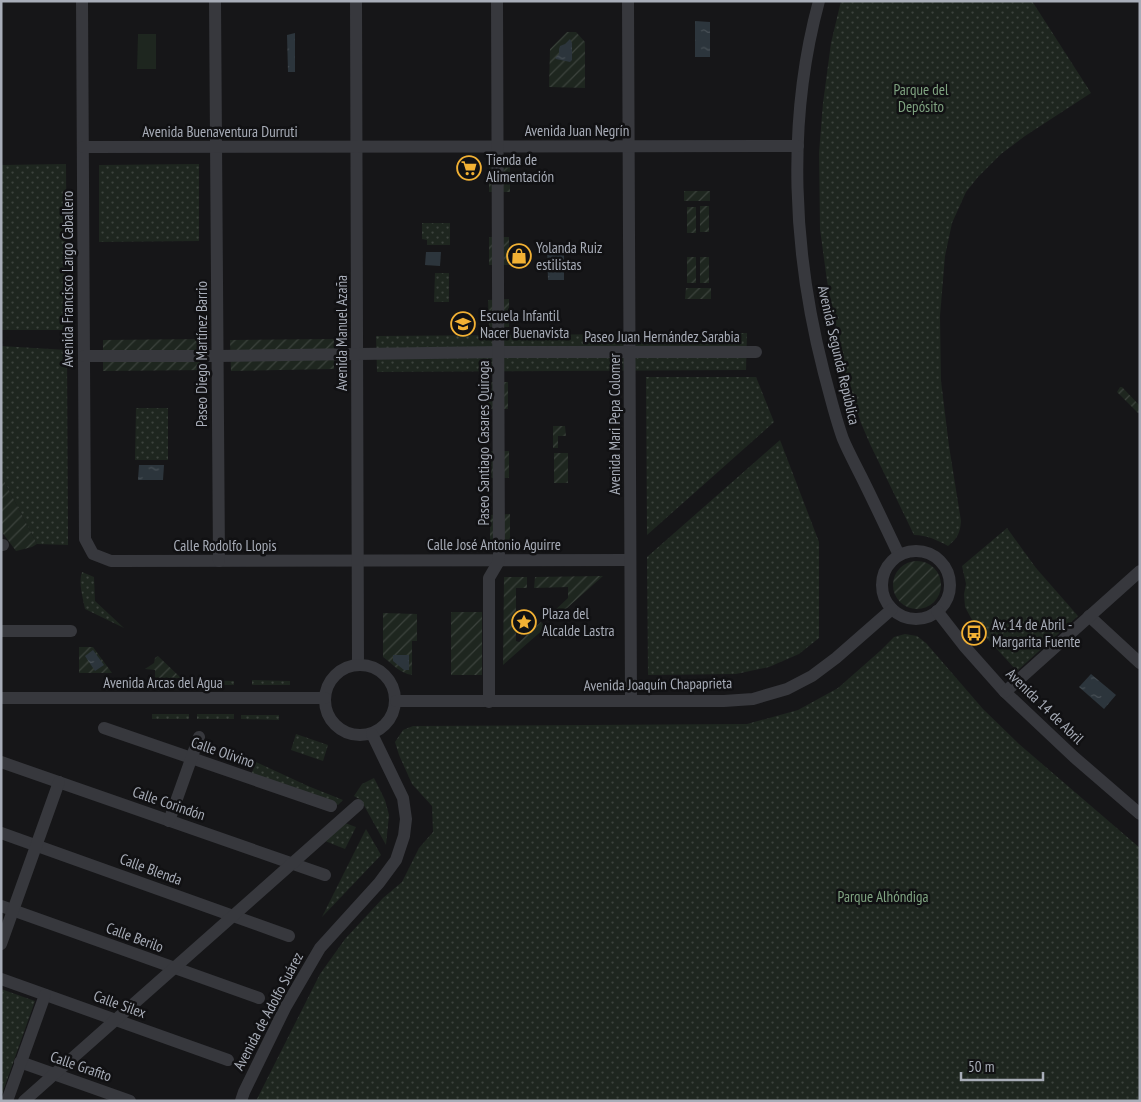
<svg xmlns="http://www.w3.org/2000/svg" width="1141" height="1102" font-family="'PT Sans Narrow',sans-serif">
  <style>
    .grass { fill: url(#grass-dots) }
    .garden { fill: url(#garden-furrows) }
    .pitch { fill: #1e261f }
    .water { fill: url(#water-ripples) }
    .lines { fill: none; stroke-linecap: round; stroke-linejoin: round }
    .minor { stroke: #37383d; stroke-width: 12 }
    .labels { text-anchor: middle; dominant-baseline: central; stroke-width: 5; stroke-linejoin: round; paint-order: stroke }
    .park-label { font-size: 15px; fill: #7fa381; stroke: #111113 }
    .street-label { font-size: 15px; fill: #a8adb8; stroke: #111113 }
    .poi-label { font-size: 15px; fill: #a8adb8; stroke: #111113; text-anchor: start }
  </style>
  <defs>
    <pattern id="grass-dots" width="8" height="8" patternUnits="userSpaceOnUse" patternTransform="scale(1.25)"><rect width="8" height="8" fill="#1e261f"/><path d="M2 2h.1M6 6h.1" fill="none" stroke="#3c433d" stroke-width="1.8" stroke-linecap="round"/></pattern>
    <pattern id="garden-furrows" width="10" height="10" patternUnits="userSpaceOnUse" patternTransform="scale(1.25)"><rect width="10" height="10" fill="#1e261f"/><path d="M-1 1l2-2M0 10L10 0M9 11l2-2" fill="none" stroke="#3c433d"/></pattern>
    <pattern id="water-ripples" width="26" height="14" patternUnits="userSpaceOnUse" patternTransform="scale(1.25)"><rect width="26" height="14" fill="#2c353c"/><path d="M2 4q2-2 4 0t4 0M15 11q2-2 4 0t4 0" fill="none" stroke="#485056"/></pattern>
  </defs>
  <rect width="100%" height="100%" fill="#161618"/>
  <g class="grass">
    <path d="M 841,1 L 1032,1 L 1091,93 L 1025,136 L 1001,154 L 978,177 L 966,192 L 952,223 L 945,256 L 940,316 L 941,381 L 949,446 L 961,521 C 960,533 958,538 948,546 C 937,540 927,535 914,535 L 870,444 L 861,423 L 844,370 L 827,281 L 820,229 L 819,153 L 823,103 L 831,43 Z"/>
    <polygon points="66,164 67,330 1,330 1,165"/>
    <polygon points="199,164 199,241 99,242 99,165"/>
    <polygon points="422,223 450,223 450,245 427,245 427,240 422,239"/>
    <polygon points="435,273 449,273 449,302 434,302"/>
    <polygon points="747,333 746,370 377,372 376,336"/>
    <polygon points="1,346 67,350 68,545 37,544 1,475"/>
    <polygon points="646,377 756,377 774,422 647,535"/>
    <polygon points="136,408 168,408 168,460 135,460"/>
    <polygon points="780,440 819,542 819,638 799,654 769,667 736,674 648,675 647,557"/>
    <polygon points="1007,528 1036,568 1078,616 1017,671 983,634 971,618 965,607 964,594 966,584 962,566"/>
    <path d="M 82,572 L 94,577 L 95,601 L 124,628 L 85,609 C 83,598 78,582 82,572 Z"/>
    <polygon points="905,634 917,636 926,643 983,709 1019,744 1140,848 1140,1101 256,1101 320,974 345,939 383,898 402,882 419,848 433,832 432,806 412,784 399,755 395,742 403,730 413,726 747,724 798,710 838,688 880,651 894,637"/>
    <polygon points="150,680 187,681 188,685 150,685"/>
    <polygon points="196,680 234,681 234,685 196,685"/>
    <polygon points="252,680 290,681 290,685 252,685"/>
    <rect x="152" y="714" width="37" height="5"/>
    <rect x="197" y="714" width="37" height="5"/>
    <polygon points="241,715 279,715 279,720 241,719"/>
    <polygon points="296,734 328,745 323,761 291,750"/>
    <polygon points="256,762 308,786 343,800 338,805 251,775"/>
    <polygon points="374,778 385,800 389,815 386,845 361,800 354,796 362,784"/>
    <polygon points="345,823 356,827 345,849 325,841"/>
    <polygon points="366,829 381,855 322,917"/>
    <polygon points="1,989 35,1001 1,1097"/>
  </g>
  <g class="garden">
    <polygon points="567,32 576,32 585,42 585,88 549,87 550,49"/>
    <rect x="489" y="165" width="21" height="27"/>
    <rect x="684" y="191" width="26" height="10"/>
    <rect x="700" y="206" width="9" height="26"/>
    <rect x="687" y="207" width="9" height="26"/>
    <rect x="489" y="237" width="20" height="28"/>
    <rect x="687" y="257" width="9" height="26"/>
    <rect x="700" y="257" width="9" height="26"/>
    <polygon points="686,288 711,288 711,299 685,299"/>
    <polygon points="509,299 509,327 489,327 488,300"/>
    <polygon points="207,339 207,370 103,371 103,340"/>
    <polygon points="334,339 334,369 231,371 230,340"/>
    <rect x="488" y="382" width="20" height="27"/>
    <polygon points="1120,387 1122,387 1140,406 1140,414 1138,413 1117,392"/>
    <polygon points="553,426 565,426 566,436 558,436 558,448 553,448"/>
    <rect x="489" y="451" width="20" height="27"/>
    <rect x="554" y="453" width="14" height="30"/>
    <polygon points="1,475 37,544 32,547 16,551 1,531"/>
    <polygon points="510,514 510,542 490,542 490,515"/>
    <circle cx="917" cy="585" r="24"/>
    <polygon points="603,576 557,617 553,612 568,598 568,587 534,588 535,577"/>
    <polygon points="504,577 527,577 527,588 516,588 516,641 519,642 541,622 546,627 503,665"/>
    <rect x="451" y="612" width="31" height="63"/>
    <path d="M 383,613 L 417,614 L 417,641 L 412,641 L 412,675 C 399,673 393,664 383,657 Z"/>
    <polygon points="79,647 93,647 112,673 79,673"/>
    <polygon points="158,656 181,678 155,678 155,670 145,669 154,663 155,658"/>
  </g>
  <polygon class="pitch" points="138,34 156,34 156,69 137,69"/>
  <g class="water">
    <polygon points="695,21 710,22 710,57 695,57"/>
    <polygon points="295,33 295,72 288,72 287,35"/>
    <polygon points="570,39 572,43 572,60 570,62 556,59 555,58 559,54 559,49 560,46 565,44"/>
    <polygon points="547,246 564,246 564,280 548,280"/>
    <polygon points="426,252 441,252 440,266 425,265"/>
    <polygon points="139,465 164,465 163,480 138,480"/>
    <polygon points="93,650 104,665 95,671 85,656"/>
    <polygon points="393,655 409,655 409,670 404,670 393,661"/>
    <polygon points="1091,674 1116,695 1104,709 1079,687"/>
  </g>
  <g class="lines">
    <g class="minor">
      <polyline points="82,1 85,539 93,554 111,561 630,560"/>
      <polyline points="215,1 219,561"/>
      <polyline points="356,1 358,664"/>
      <polyline points="628,1 631,701"/>
      <path d="M 819,1 C 786,122 793,253 824,373 C 830,395 835,417 843,439 C 848,451 855,464 861,476 C 874,502 886,528 899,555"/>
      <polyline points="83,147 798,146"/>
      <polyline points="84,356 217,356 499,352 756,352"/>
      <polyline points="1,545 3,545"/>
      <circle cx="916" cy="585" r="34"/>
      <polyline points="937,611 965,647 1005,692 1074,757 1140,814"/>
      <polyline points="1089,616 1140,663"/>
      <polyline points="1,631 71,631"/>
      <circle cx="360" cy="700" r="35"/>
      <polyline points="1005,692 1140,571"/>
      <polyline points="1,698 325,698"/>
      <polyline points="396,701 724,701 753,699 787,689 812,676 836,658 892,609"/>
      <polyline points="489,702 489,578 499,561 497,1"/>
      <polyline points="104,728 331,806"/>
      <polyline points="1,762 325,875"/>
      <polyline points="169,821 199,737"/>
      <polyline points="1,833 289,936"/>
      <polyline points="1,906 259,998"/>
      <polyline points="1,944 59,782"/>
      <polyline points="1,979 228,1060"/>
      <polyline points="20,1062 130,1101"/>
      <polyline points="7,1101 45,995"/>
      <polyline points="24,1101 358,805"/>
      <polyline points="241,1101 244,1092 285,1008 320,948 379,883 396,860 404,836 406,819 403,798 372,734"/>
    </g>
  </g>
  <defs>
    <g id="supermarket-ring" transform="scale(1.25)"><circle r="9.5" fill="#111113" stroke="#f2b134" stroke-width="1.5"/><path d="M-6-5.5h2.5l.6 2H6L4.5 2H-2.5L-4.4-4H-6ZM-1.5 3.2a1.3 1.3 0 1 0 .1 0ZM3 3.2a1.3 1.3 0 1 0 .1 0Z" fill="#f2b134"/></g>
    <g id="shop-ring" transform="scale(1.25)"><circle r="9.5" fill="#111113" stroke="#f2b134" stroke-width="1.5"/><path d="M-5-2.5h2.3a2.7 3.5 0 0 1 5.4 0H5L5.5 6h-11ZM-1.5-2.5h3a1.5 2.3 0 0 0-3 0Z" fill="#f2b134"/></g>
    <g id="school-ring" transform="scale(1.25)"><circle r="9.5" fill="#111113" stroke="#f2b134" stroke-width="1.5"/><path d="M0-5L7-2L0 1L-7-2ZM-4 1L0 2.5L4 1V4Q0 6-4 4Z" fill="#f2b134"/></g>
    <g id="sight-ring" transform="scale(1.25)"><circle r="9.5" fill="#111113" stroke="#f2b134" stroke-width="1.5"/><path d="M0-6L1.8-2.2L6-1.7L2.9 1.2L3.7 5.4L0 3.3L-3.7 5.4L-2.9 1.2L-6-1.7L-1.8-2.2Z" fill="#f2b134"/></g>
    <g id="bus-ring" transform="scale(1.25)"><circle r="9.5" fill="#111113" stroke="#f2b134" stroke-width="1.5"/><path d="M-5-6H5V4H4V6H2V4H-2V6H-4V4H-5ZM-3.5-4V0h7V-4ZM-3.5 1.2v1.5H-2V1.2ZM2 1.2v1.5H3.5V1.2Z" fill="#f2b134"/></g>
  </defs>
  <g fill-rule="evenodd">
    <use href="#supermarket-ring" x="469" y="168"/>
    <use href="#shop-ring" x="519" y="256"/>
    <use href="#school-ring" x="463" y="324"/>
    <use href="#sight-ring" x="524" y="622"/>
    <use href="#bus-ring" x="974" y="633"/>
  </g>
  <g class="labels">
    <g class="park-label">
      <text x="921" y="89">Parque del<tspan x="921" dy="17">Depósito</tspan></text>
      <text x="883" y="896">Parque Alhóndiga</text>
    </g>
    <g class="street-label">
      <text x="577" y="130">Avenida Juan Negrín</text>
      <text x="220" y="131">Avenida Buenaventura Durruti</text>
      <text transform="translate(67 279) rotate(-90)">Avenida Francisco Largo Caballero</text>
      <text transform="translate(341 333) rotate(-90)">Avenida Manuel Azaña</text>
      <text x="662" y="336">Paseo Juan Hernández Sarabia</text>
      <text transform="translate(201 354) rotate(-90)">Paseo Diego Martínez Barrio</text>
      <text transform="translate(839 355) rotate(77)">Avenida Segunda República</text>
      <text transform="translate(614 424) rotate(-90)">Avenida Mari Pepa Colomer</text>
      <text transform="translate(483 443) rotate(-90)">Paseo Santiago Casares Quiroga</text>
      <text x="494" y="544">Calle José Antonio Aguirre</text>
      <text x="225" y="545">Calle Rodolfo Llopis</text>
      <text x="163" y="682">Avenida Arcas del Agua</text>
      <text transform="translate(658 684) rotate(-1)">Avenida Joaquín Chapaprieta</text>
      <text transform="translate(1045 706) rotate(44)">Avenida 14 de Abril</text>
      <text transform="translate(223 752) rotate(19)">Calle Olivino</text>
      <text transform="translate(169 803) rotate(19)">Calle Corindón</text>
      <text transform="translate(151 869) rotate(20)">Calle Blenda</text>
      <text transform="translate(135 937) rotate(20)">Calle Berilo</text>
      <text transform="translate(120 1004) rotate(20)">Calle Silex</text>
      <text transform="translate(268 1011) rotate(-62)">Avenida de Adolfo Suárez</text>
      <text transform="translate(81 1066) rotate(19)">Calle Grafito</text>
    </g>
    <g class="poi-label">
      <text x="486" y="159">Tienda de<tspan x="486" dy="17">Alimentación</tspan></text>
      <text x="536" y="247">Yolanda Ruiz<tspan x="536" dy="17">estilistas</tspan></text>
      <text x="480" y="315">Escuela Infantil<tspan x="480" dy="17">Nacer Buenavista</tspan></text>
      <text x="542" y="613">Plaza del<tspan x="542" dy="17">Alcalde Lastra</tspan></text>
      <text x="992" y="624">Av. 14 de Abril -<tspan x="992" dy="17">Margarita Fuente</tspan></text>
    </g>
  </g>
  <rect width="1141" height="1102" fill="none" stroke="#a8adb8" stroke-width="5"/>
  <path d="M961 1072v8h82v-8" fill="none" stroke="#a8adb8" stroke-width="2.5"/>
  <text x="968" y="1072" font-size="15" fill="#a8adb8" stroke="#111113" stroke-width="4" paint-order="stroke">50 m</text>
</svg>
